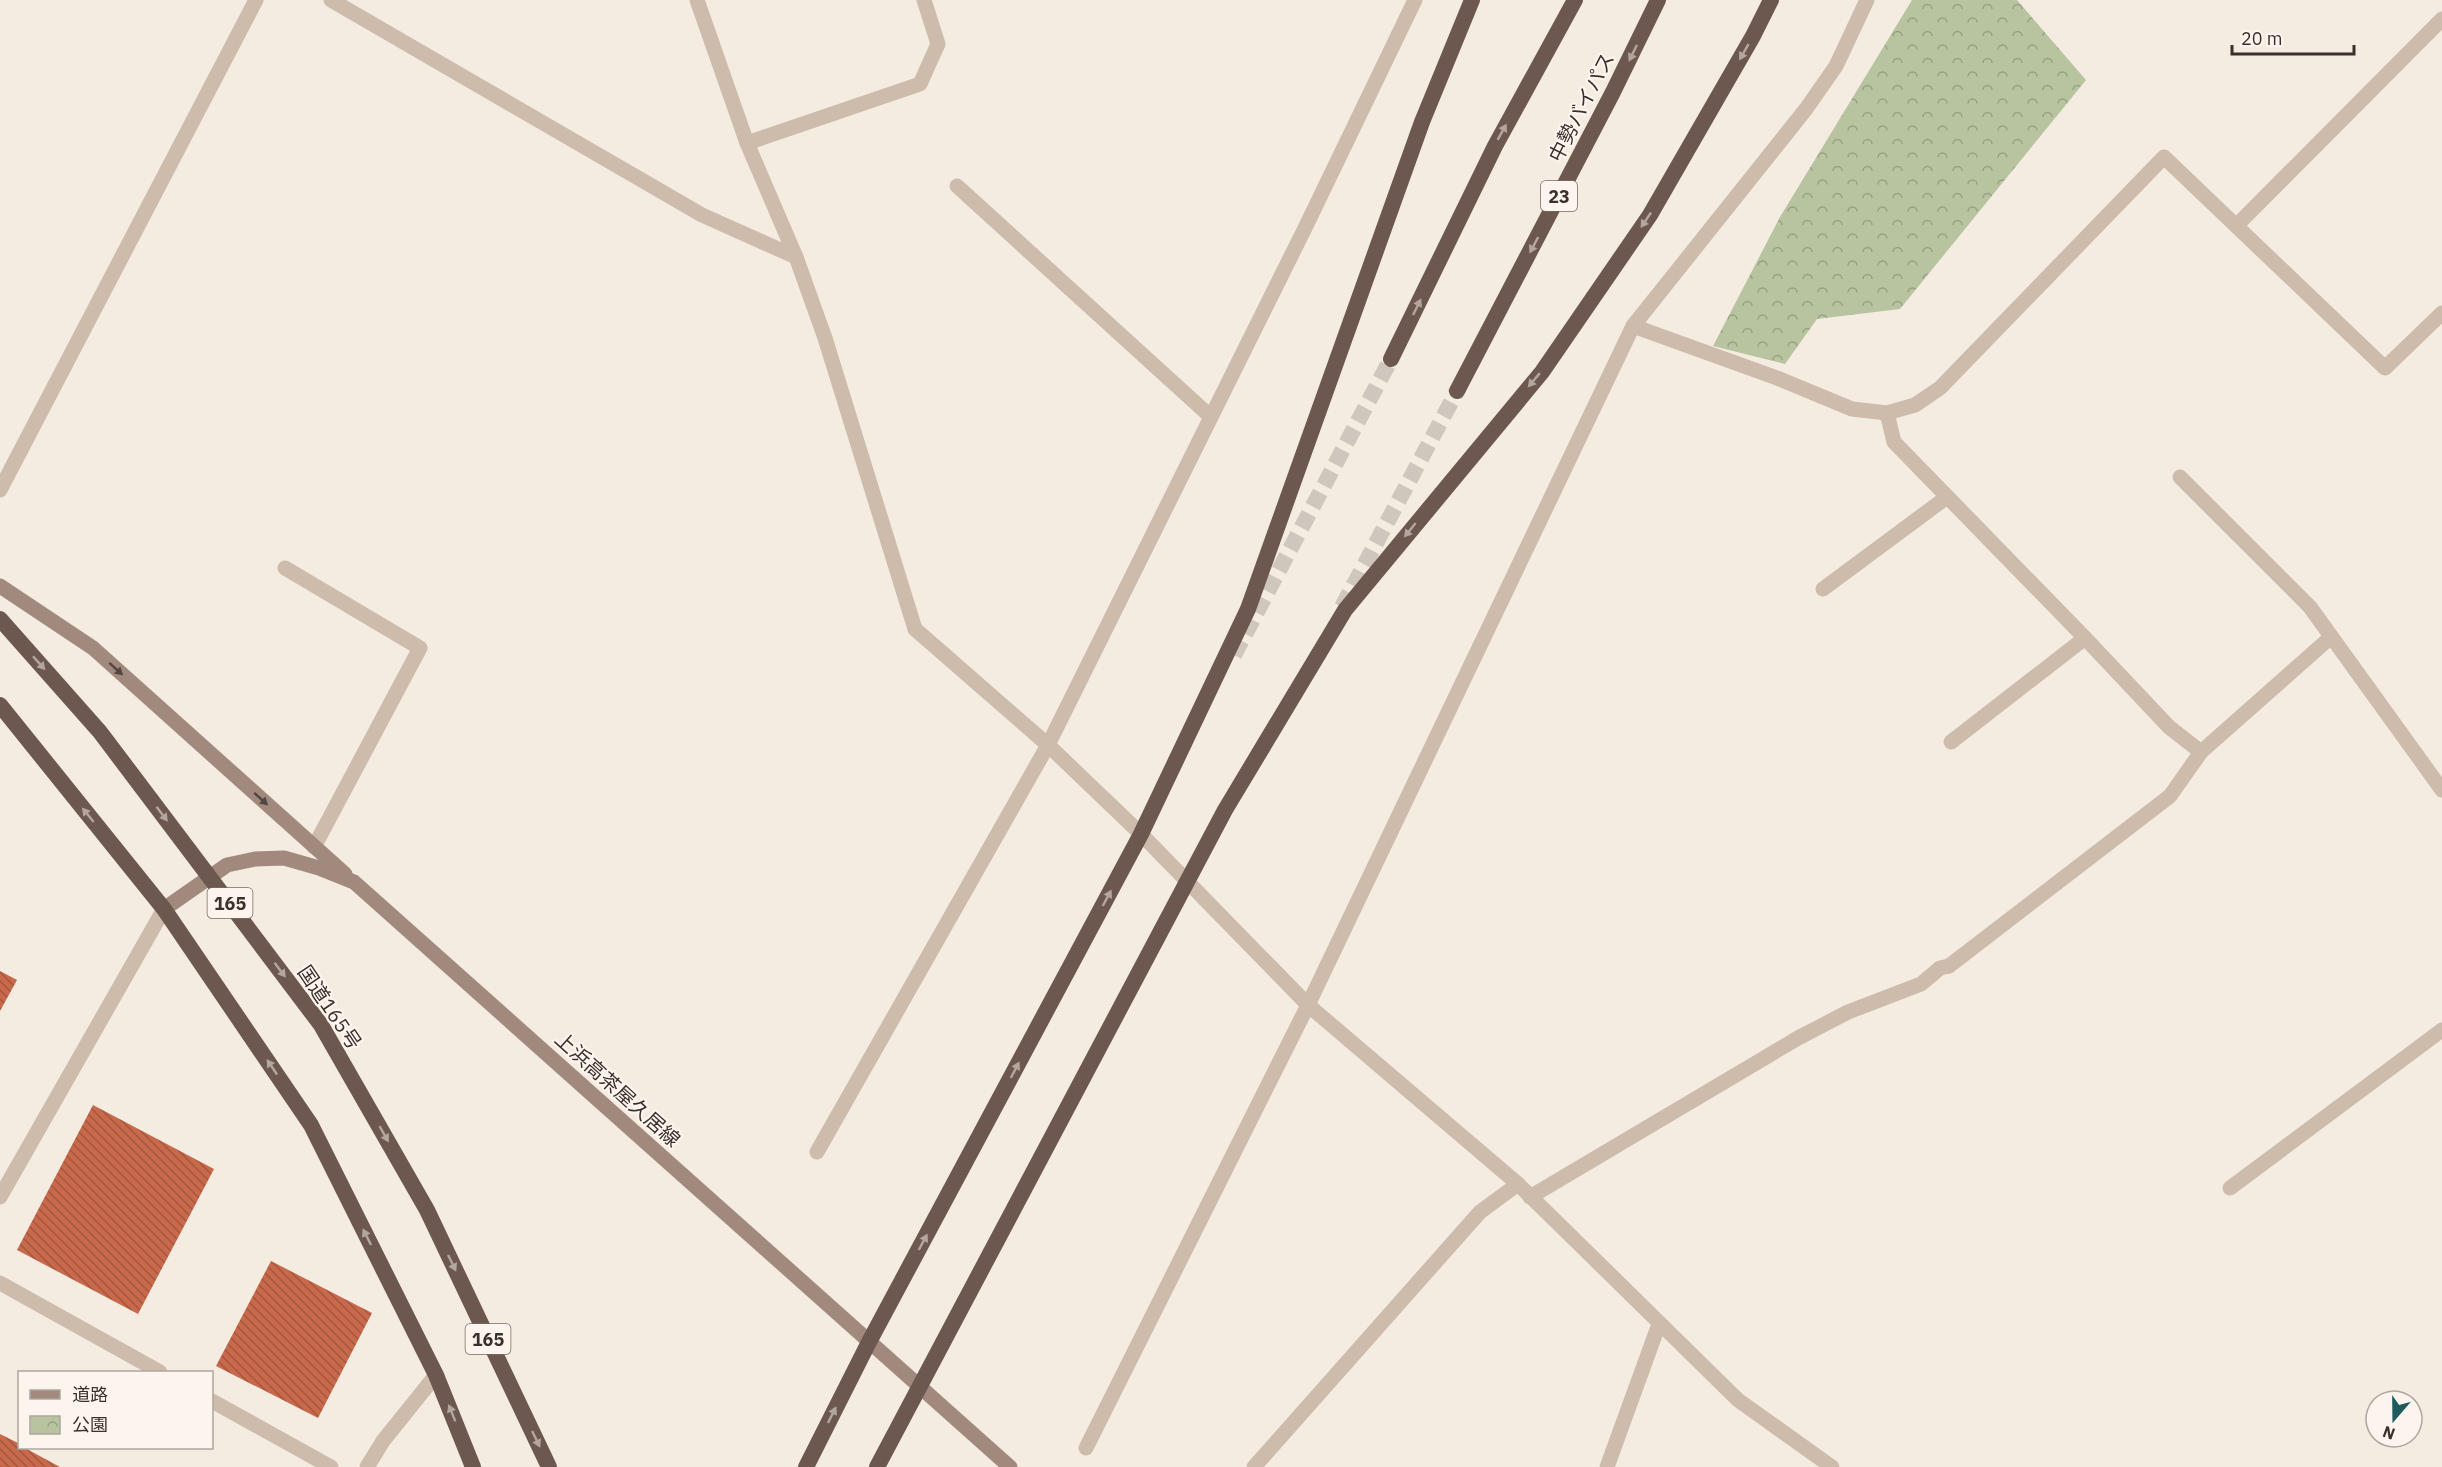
<svg xmlns="http://www.w3.org/2000/svg" width="2442" height="1467" font-family="'IBM Plex Sans','Noto Sans JP',sans-serif">
  <style>
    .park { fill: url(#park-crowns) }
    .building { fill: url(#building-back-hatch) }
    .lines { fill: none; stroke-linecap: round; stroke-linejoin: round }
    .trunk-tunnel { stroke: #cfc6bd; stroke-width: 16; stroke-dasharray: 16 8; stroke-linecap: butt }
    .service { stroke: #cdbbac; stroke-width: 15 }
    .minor { stroke: #cdbbac; stroke-width: 15 }
    .secondary { stroke: #a18a7d; stroke-width: 15 }
    .trunk { stroke: #6c584f; stroke-width: 16 }
    .oneway { fill: #b4a69e }
    .oneway2 { fill: #544640 }
    .labels { text-anchor: middle; dominant-baseline: central; stroke-width: 4.5; stroke-linejoin: round; paint-order: stroke }
    .shield { fill: #fbf5ee; stroke: #756b66; stroke-width: 1.5 }
    .shield-label { font-size: 18px; font-weight: bold; fill: #3b302b }
    .street-label { font-size: 20px; fill: #3b302b; stroke: #fbf5ee }
  </style>
  <defs>
    <pattern id="park-crowns" width="20" height="18" patternUnits="userSpaceOnUse" patternTransform="scale(1.5)"><rect width="20" height="18" fill="#b8c4a0"/><path d="M2 6a3 3 0 1 1 6 0M12 15a3 3 0 1 1 6 0" fill="none" stroke="#97a083"/></pattern>
    <pattern id="building-back-hatch" width="6" height="6" patternUnits="userSpaceOnUse" patternTransform="scale(1.5)"><rect width="6" height="6" fill="#c8694b"/><path d="M-1 5l2 2M0 0l6 6M5-1l2 2" fill="none" stroke="#a4573f"/></pattern>
  </defs>
  <rect width="100%" height="100%" fill="#f4ebe1"/>
  <polygon class="park" points="1912,0 2017,0 2086,80 1900,309 1817,319 1785,364 1713,346 1780,217"/>
  <g class="building">
    <polygon points="0,971 17,980 0,1011"/>
    <polygon points="93,1105 214,1169 138,1314 17,1250"/>
    <polygon points="271,1261 372,1313 318,1418 216,1366"/>
    <polygon points="0,1434 20,1444 20,1448 25,1448 60,1467 0,1467"/>
  </g>
  <g class="lines">
    <g class="trunk-tunnel">
      <polyline points="1342,607 1457,391"/>
      <polyline points="1234,655 1391,359"/>
    </g>
    <g class="service">
      <polyline points="1530,1197 1798,1038 1848,1012 1921,984 1940,968 1949,966"/>
      <polyline points="1607,1467 1659,1324"/>
    </g>
    <g class="minor">
      <polyline points="331,0 702,215 796,257"/>
      <polyline points="697,0 747,143 796,257 825,338 915,629 1048,745 1141,834 1308,1005 1518,1184 1738,1400 1832,1467"/>
      <polyline points="747,143 920,84 938,44 924,0"/>
      <polyline points="957,186 1211,417"/>
      <polyline points="2237,225 2442,19"/>
      <polyline points="1633,326 1777,378 1852,409 1887,413 1915,405 1940,388 2164,157 2385,368 2442,313"/>
      <polyline points="1887,413 1894,442 2085,638 2169,727 2201,752"/>
      <polyline points="2180,477 2310,607 2442,790"/>
      <polyline points="0,490 256,0"/>
      <polyline points="285,568 420,648 314,847"/>
      <polyline points="1823,589 1947,497"/>
      <polyline points="1951,742 2085,638"/>
      <polyline points="1949,966 2170,796 2201,752 2331,637"/>
      <polyline points="817,1152 1048,745 1306,226 1415,0"/>
      <polyline points="2230,1188 2442,1030"/>
      <polyline points="0,1197 164,909"/>
      <polyline points="0,1283 160,1372"/>
      <polyline points="212,1401 331,1467"/>
      <polyline points="1086,1448 1308,1005 1633,326 1806,109 1836,66 1867,0"/>
      <polyline points="367,1467 383,1441 436,1375"/>
      <polyline points="1254,1467 1480,1212 1518,1184"/>
    </g>
    <g class="secondary">
      <polyline points="0,586 93,648 345,874"/>
      <polyline points="164,909 227,865 255,859 284,858 319,868 354,882 1010,1467"/>
    </g>
    <g class="trunk">
      <polyline points="1391,359 1495,146 1575,0"/>
      <polyline points="1457,391 1613,92 1658,0"/>
      <polyline points="0,619 100,732 321,1025 427,1210 549,1467"/>
      <polyline points="0,705 164,909 311,1125 436,1375 473,1467"/>
      <polyline points="806,1467 869,1342 1141,834 1248,609 1422,122 1472,0"/>
      <polyline points="877,1467 1225,810 1345,610 1542,372 1650,215 1753,36 1771,0"/>
    </g>
  </g>
  <defs><path id="oneway-solid" d="M-6-.8H1V-3.2L6.5 0L1 3.2V.8H-6Z" transform="scale(1.5)"/></defs>
  <g class="oneway">
    <use href="#oneway-solid" transform="translate(1744 52) rotate(120)"/>
    <use href="#oneway-solid" transform="translate(1633 53) rotate(116)"/>
    <use href="#oneway-solid" transform="translate(1502 132) rotate(-61)"/>
    <use href="#oneway-solid" transform="translate(1646 220) rotate(124)"/>
    <use href="#oneway-solid" transform="translate(1534 245) rotate(118)"/>
    <use href="#oneway-solid" transform="translate(1417 307) rotate(-64)"/>
    <use href="#oneway-solid" transform="translate(1534 380) rotate(130)"/>
    <use href="#oneway-solid" transform="translate(1410 530) rotate(129)"/>
    <use href="#oneway-solid" transform="translate(39 663) rotate(48)"/>
    <use href="#oneway-solid" transform="translate(162 814) rotate(53)"/>
    <use href="#oneway-solid" transform="translate(88 815) rotate(-129)"/>
    <use href="#oneway-solid" transform="translate(1107 898) rotate(-62)"/>
    <use href="#oneway-solid" transform="translate(280 970) rotate(53)"/>
    <use href="#oneway-solid" transform="translate(272 1067) rotate(-124)"/>
    <use href="#oneway-solid" transform="translate(1015 1070) rotate(-62)"/>
    <use href="#oneway-solid" transform="translate(384 1134) rotate(60)"/>
    <use href="#oneway-solid" transform="translate(367 1237) rotate(-117)"/>
    <use href="#oneway-solid" transform="translate(923 1242) rotate(-62)"/>
    <use href="#oneway-solid" transform="translate(452 1263) rotate(64)"/>
    <use href="#oneway-solid" transform="translate(452 1413) rotate(-112)"/>
    <use href="#oneway-solid" transform="translate(832 1415) rotate(-63)"/>
    <use href="#oneway-solid" transform="translate(536 1439) rotate(64)"/>
  </g>
  <g class="oneway2">
    <use href="#oneway-solid" transform="translate(116 669) rotate(42)"/>
    <use href="#oneway-solid" transform="translate(261 799) rotate(42)"/>
  </g>
  <g class="labels">
    <g class="shield">
      <rect x="1541" y="181" width="36" height="30" rx="4.5"/>
      <rect x="207.5" y="888" width="45" height="30" rx="4.5"/>
      <rect x="465.5" y="1324" width="45" height="30" rx="4.5"/>
    </g>
    <g class="shield-label">
      <text x="1559" y="196">23</text>
      <text x="230" y="903">165</text>
      <text x="488" y="1339">165</text>
    </g>
    <g class="street-label">
      <text transform="translate(1581 107) rotate(-63)">中勢バイパス</text>
      <text transform="translate(330 1007) rotate(56)">国道165号</text>
      <text transform="translate(618 1089) rotate(42)">上浜高茶屋久居線</text>
    </g>
  </g>
  <rect x="18" y="1371" width="195" height="78" fill="#fbf5ee" stroke="#aea6a0" stroke-width="1.5"/>
  <rect x="30" y="1390" width="30" height="9" fill="#a18a7d" stroke="#aea6a0" stroke-width="1.5"/>
  <text x="72" y="1401" font-size="18" fill="#3b302b">道路</text>
  <rect x="30" y="1416" width="30" height="18" fill="url(#park-crowns)" stroke="#aea6a0" stroke-width="1.5"/>
  <text x="72" y="1431" font-size="18" fill="#3b302b">公園</text>
  <g transform="translate(2394 1419) rotate(200)"><circle r="28" fill="#fbf5ee" stroke="#aea6a0" stroke-width="1.5"/>
  <path d="M0-4.5L10 22L0 15L-10 22Z" fill="#1f5a5e"/>
  <text y="-9" font-size="16" font-weight="bold" text-anchor="middle" fill="#3b302b">N</text>
  </g>
  <path d="M2232 45v9h122v-9" fill="none" stroke="#3b302b" stroke-width="3"/>
  <text x="2241" y="45" font-size="18" fill="#3b302b" stroke="#fbf5ee" stroke-width="4.5" paint-order="stroke">20 m</text>
</svg>
